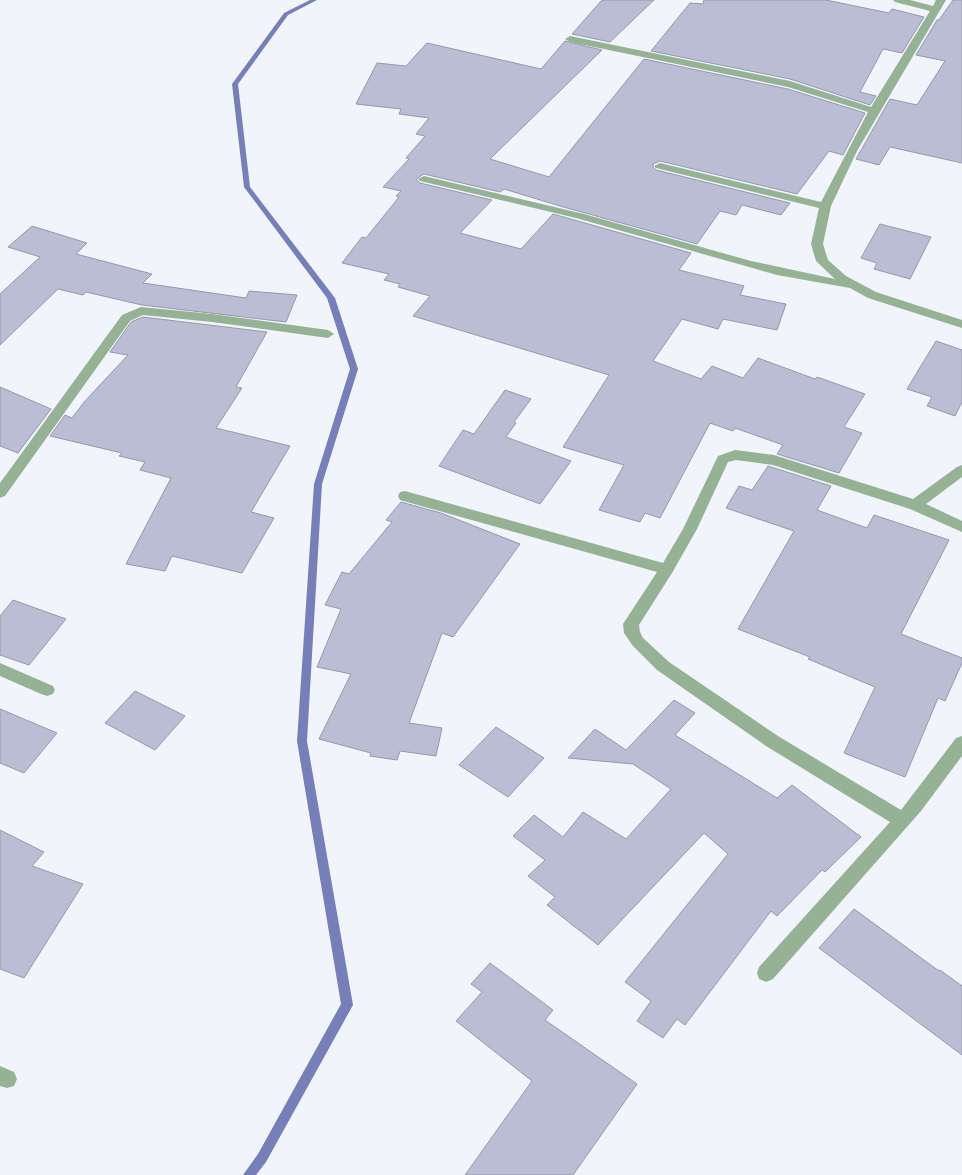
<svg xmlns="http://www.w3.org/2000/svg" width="962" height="1175" font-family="Barlow,sans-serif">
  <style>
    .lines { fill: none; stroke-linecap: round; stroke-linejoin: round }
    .stream { fill: #777fb8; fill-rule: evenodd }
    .building { fill: #babdd3; stroke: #9598ac }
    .minor { fill: #96b295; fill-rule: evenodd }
  </style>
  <rect width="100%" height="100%" fill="#f2f4fc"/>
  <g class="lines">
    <polygon class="stream" points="310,0 317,0 288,15 238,84 250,187 335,298 358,369 322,484 307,741 353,1005 266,1162 256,1175 243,1175 258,1154 341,1004 297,741 314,484 350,369 327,298 244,187 232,84 284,13"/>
  </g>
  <g class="building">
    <polygon points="602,0 654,0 610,42 572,34"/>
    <polygon points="704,0 826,0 889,13 892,9 924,17 902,53 883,49 860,92 876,96 870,105 790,79 651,51 690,3 703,4"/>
    <polygon points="953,0 962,0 962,163 890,147 879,165 856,159 890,99 917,105 945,61 916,55 937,20 939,20"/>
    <polygon points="565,41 602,50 490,159 549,177 644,59 788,89 865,113 843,155 829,151 797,194 660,161 653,164 653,167 656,170 790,203 781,215 742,205 736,215 720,211 697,244 560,206 504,189 500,192 424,174 416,179 420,183 492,200 460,233 521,249 553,214 691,253 679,270 744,286 740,295 786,304 777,330 723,319 718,329 682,319 653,361 701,379 712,366 743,378 758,358 815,379 817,377 865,394 844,427 862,433 839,473 777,454 783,445 735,428 733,431 710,423 660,518 645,513 640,522 599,510 624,465 563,447 609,375 413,316 430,296 398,287 400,284 384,280 389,274 342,263 362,237 366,238 399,197 396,196 401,191 383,187 409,159 406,158 425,136 416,134 429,118 399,114 401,109 356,104 377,63 406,66 427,43 541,69"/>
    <polygon points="880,224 931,237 910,279 874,269 877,263 861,258"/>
    <polygon points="32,226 87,243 76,254 152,274 143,283 246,298 249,291 297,295 286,322 142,305 86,292 83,295 58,289 0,345 0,294 40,257 8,247"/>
    <polygon points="143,317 267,332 236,387 242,388 216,428 290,446 251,512 274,518 242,573 172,556 165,571 126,564 171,478 140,470 145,462 119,456 122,453 50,436 65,415 72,418 85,401 128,355 110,352 131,322"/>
    <polygon points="936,341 962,350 962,402 955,416 927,406 932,397 907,389"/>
    <polygon points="0,387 51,409 18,453 0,446"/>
    <polygon points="505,390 531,399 514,422 516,423 506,437 571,461 540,504 439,466 463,430 474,434"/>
    <polygon points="768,466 831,486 817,510 867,528 874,515 949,540 901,634 962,658 962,663 945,701 938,698 905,777 844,753 875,687 808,659 810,657 738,629 794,531 726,508 739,486 752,490"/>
    <polygon points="401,502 441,513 520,544 453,637 442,633 409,723 442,728 436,756 400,751 397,760 370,756 371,753 319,739 351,674 317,667 341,609 325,605 342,572 349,574 392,522 386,520"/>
    <polygon points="13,600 66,619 29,665 0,655 0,616"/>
    <polygon points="135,691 185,716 155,750 105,723"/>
    <polygon points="674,700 695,713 675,735 777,798 792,785 861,837 825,872 822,870 777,916 771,911 685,1025 677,1019 663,1038 637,1021 651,1001 625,982 728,854 704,833 598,945 547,905 555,897 528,876 545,860 513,836 534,815 563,837 583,812 626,839 671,789 633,764 568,758 595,729 626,750"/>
    <polygon points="0,709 57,733 24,773 0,763"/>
    <polygon points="496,727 544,758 508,797 459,765"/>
    <polygon points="0,830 44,852 32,866 83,884 24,978 0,969"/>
    <polygon points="854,909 939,971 940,970 962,986 962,1055 819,948"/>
    <polygon points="490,963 553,1010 545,1020 637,1084 573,1175 465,1175 532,1081 456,1021 482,992 471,984"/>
  </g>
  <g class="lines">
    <g class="minor">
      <polygon points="893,0 910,0 933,6 936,0 946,0 857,151 831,206 823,244 828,260 846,276 876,292 962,320 962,328 868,298 850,288 777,275 576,218 420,181 418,179 424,176 584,214 751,261 835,279 816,261 811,244 819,208 656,168 654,166 660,163 821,202 868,112 788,87 570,42 565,39 570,36 790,81 871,107 930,11 895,2"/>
      <polygon points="141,307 212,314 328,330 334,334 328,338 212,322 143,315 130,321 5,496 0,498 0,483 122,315"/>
      <polygon points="735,450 774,455 913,499 957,467 962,465 962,477 926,504 962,521 962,532 910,509 773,465 736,460 728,462 697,529 672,573 639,625 640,632 643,638 669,662 778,736 901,810 956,738 962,736 962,756 921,811 773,979 766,982 759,979 757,973 759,967 890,822 766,746 657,670 633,646 624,633 623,624 657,572 400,500 398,496 400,492 405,491 663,563 683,529 718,456"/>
      <polygon points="0,663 53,686 55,690 53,694 47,696 41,694 0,676"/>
      <polygon points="0,1066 14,1072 17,1079 14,1086 7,1088 0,1086"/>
    </g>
  </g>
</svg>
